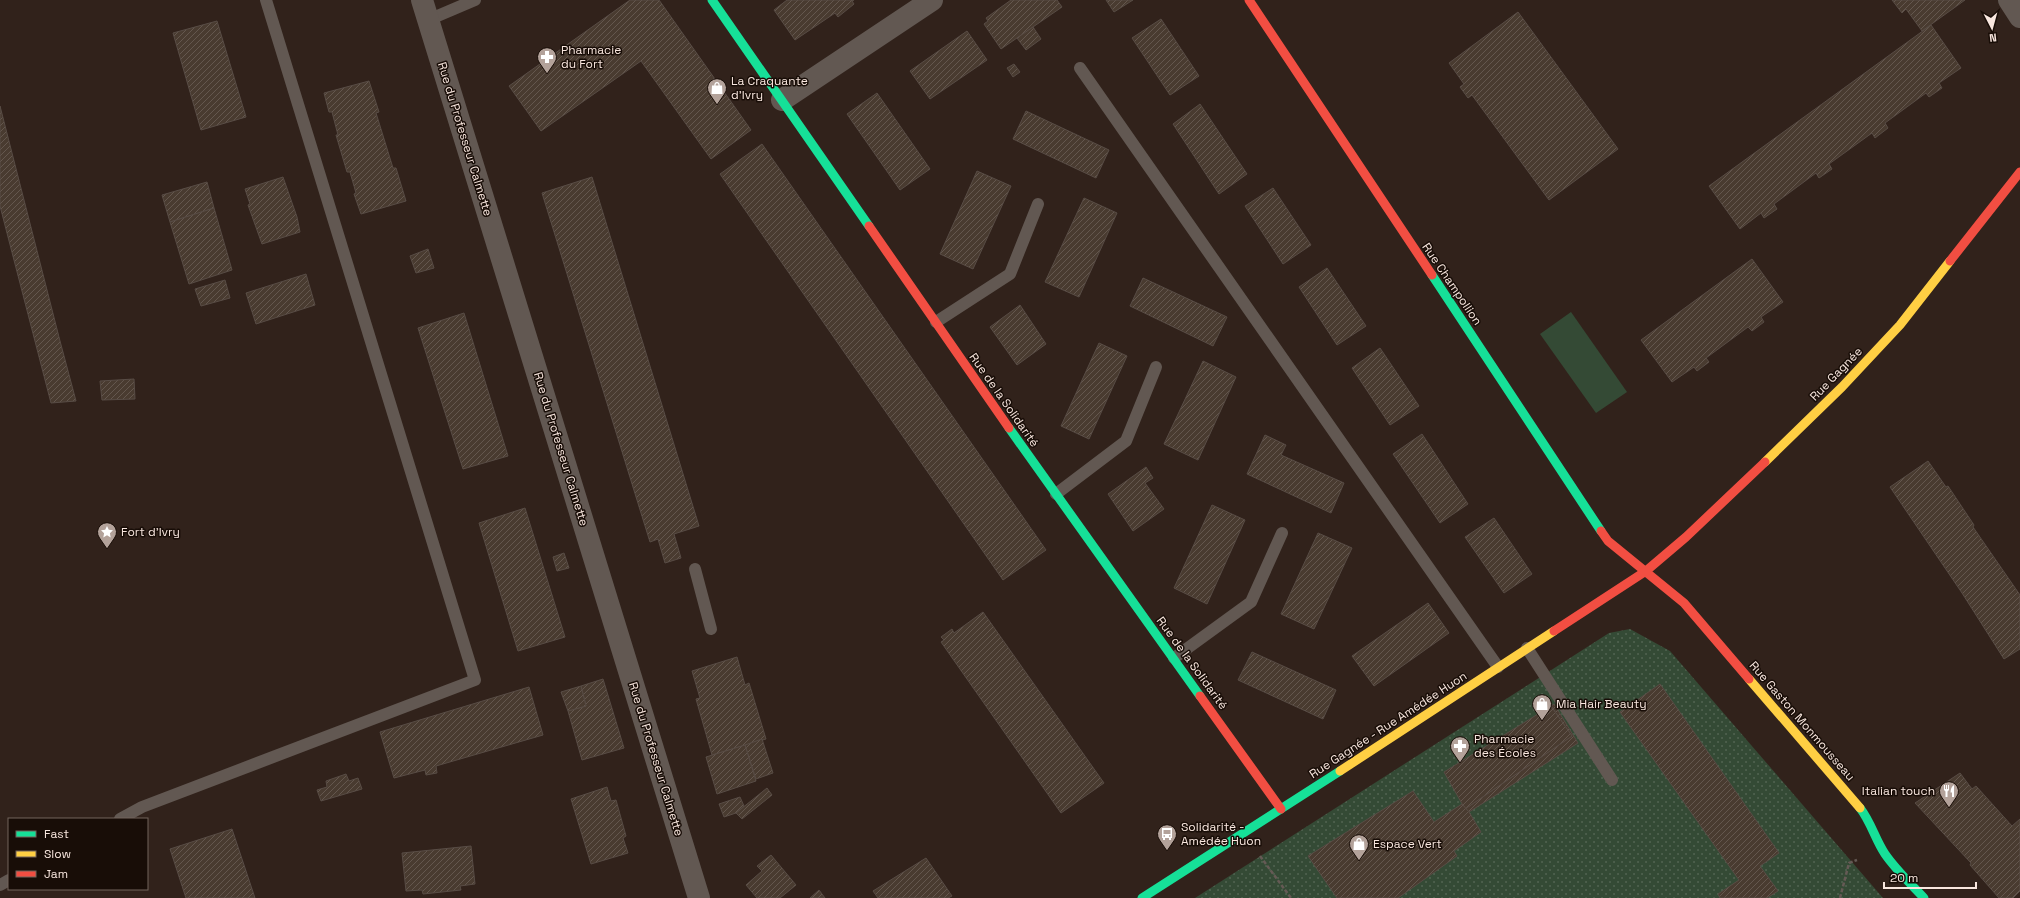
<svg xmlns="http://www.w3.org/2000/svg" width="2020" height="898" font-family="'Space Grotesk',sans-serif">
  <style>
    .garden { fill: url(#garden-dots) }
    .pitch { fill: #344a35 }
    .building { fill: url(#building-hatch); stroke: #584c45 }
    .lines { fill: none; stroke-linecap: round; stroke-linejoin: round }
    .path { stroke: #655a55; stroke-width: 2.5; stroke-dasharray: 4 2; stroke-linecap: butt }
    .lane { stroke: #625852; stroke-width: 12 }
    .street { stroke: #625852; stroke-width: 22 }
    .fast { stroke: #16e098; stroke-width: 9 }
    .slow { stroke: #ffcf43; stroke-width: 9 }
    .jam { stroke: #f24e42; stroke-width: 9 }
    .labels { text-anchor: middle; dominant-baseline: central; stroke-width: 3; stroke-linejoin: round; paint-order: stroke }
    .poi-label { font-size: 12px; fill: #f9e7df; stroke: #180d07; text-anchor: start }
    .street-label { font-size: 12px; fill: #f9e7df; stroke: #180d07 }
  </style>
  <defs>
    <pattern id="garden-dots" width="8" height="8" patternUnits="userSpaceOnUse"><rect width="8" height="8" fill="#344a35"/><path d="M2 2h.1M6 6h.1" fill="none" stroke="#526452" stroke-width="1.8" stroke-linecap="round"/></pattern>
    <pattern id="building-hatch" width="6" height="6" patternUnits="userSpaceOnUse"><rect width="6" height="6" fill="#493b30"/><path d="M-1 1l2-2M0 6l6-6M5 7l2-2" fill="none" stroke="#64574e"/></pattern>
  </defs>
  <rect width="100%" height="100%" fill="#31221b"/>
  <polygon class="garden" points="1630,629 1670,651 1883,898 1195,898 1609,633"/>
  <polygon class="pitch" points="1571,312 1627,392 1596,413 1540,334"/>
  <g class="building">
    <polygon points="630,0 659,0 751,130 711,159 641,61 541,131 509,86"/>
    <polygon points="787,0 854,0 852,1 854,4 838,17 835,13 795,40 774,10"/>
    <polygon points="1011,0 1057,0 1062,7 1001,49 984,24 988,21 986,18"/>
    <polygon points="1106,0 1133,0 1114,12"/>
    <polygon points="1892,0 1965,0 1922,31 1906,9 1902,13"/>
    <polygon points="1518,12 1618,149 1549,200 1472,95 1468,98 1460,87 1464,84 1449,63"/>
    <polygon points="1161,19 1199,76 1170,95 1132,38"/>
    <polygon points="217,21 246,117 201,130 173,33"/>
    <polygon points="1931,25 1961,68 1939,83 1942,88 1929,97 1926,93 1885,123 1888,128 1875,138 1872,133 1829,164 1832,169 1819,178 1816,173 1774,204 1777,209 1764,218 1761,213 1740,229 1709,186"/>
    <polygon points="1033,27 1041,39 1026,50 1017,38"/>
    <polygon points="967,31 987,60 930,99 910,71"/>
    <polygon points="1014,64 1020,72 1013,77 1007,68"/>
    <polygon points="369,81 379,112 376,113 393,168 396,168 406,201 361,214 354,194 356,193 350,172 347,172 336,135 338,135 332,112 329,112 324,93"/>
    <polygon points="877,93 930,169 900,190 847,114"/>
    <polygon points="1200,104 1247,174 1219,194 1173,124"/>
    <polygon points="0,106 60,341 76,401 51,403 0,206"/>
    <polygon points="1026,111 1109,150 1096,178 1013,139"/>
    <polygon points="762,144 1046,550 1003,580 720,174"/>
    <polygon points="977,171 1011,186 973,269 940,254"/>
    <polygon points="283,177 297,217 300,232 262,244 248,205 250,204 245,189"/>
    <polygon points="592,177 699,526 674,534 681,558 665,563 658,539 650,542 542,193"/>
    <polygon points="207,182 214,208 170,222 162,195"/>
    <polygon points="1273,188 1311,245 1283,264 1245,206"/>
    <polygon points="1084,198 1117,213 1079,297 1045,282"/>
    <polygon points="214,208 232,270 189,284 170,222"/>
    <polygon points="428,249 434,268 416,273 410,256"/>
    <polygon points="1752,259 1783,302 1761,317 1764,322 1752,331 1748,327 1706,358 1709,362 1697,371 1694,367 1672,382 1641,340"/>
    <polygon points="1327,268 1366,326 1337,345 1299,287"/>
    <polygon points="306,274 315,305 256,324 246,293"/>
    <polygon points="1143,278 1227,317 1213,346 1130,306"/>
    <polygon points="225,280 230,298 201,306 195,289"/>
    <polygon points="1020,305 1046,344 1017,365 990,327"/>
    <polygon points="464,313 508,456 463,469 418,328"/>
    <polygon points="1099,343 1127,356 1089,439 1061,426"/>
    <polygon points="1380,348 1419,406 1390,425 1352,368"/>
    <polygon points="1203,361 1236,377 1198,460 1164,444"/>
    <polygon points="134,379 135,399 102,400 100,381"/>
    <polygon points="1422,434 1468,504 1440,523 1393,454"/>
    <polygon points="1265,435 1286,445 1281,455 1344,483 1331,513 1247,474"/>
    <polygon points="1928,461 1946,487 1948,486 1974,525 1973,527 2020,595 2020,649 2004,659 1962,593 1890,487"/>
    <polygon points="1146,467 1153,478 1145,483 1164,509 1133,531 1108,494"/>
    <polygon points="1212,505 1245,520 1207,604 1174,588"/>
    <polygon points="525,508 565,637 518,651 479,523"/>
    <polygon points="1494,518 1532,574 1504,593 1465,537"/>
    <polygon points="1318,533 1352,548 1314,629 1281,614"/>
    <polygon points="564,553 569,568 557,571 553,557"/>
    <polygon points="1428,603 1449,633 1374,686 1352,656"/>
    <polygon points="983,612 1104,783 1061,813 941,642 944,640 941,637 952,629 954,633"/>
    <polygon points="1252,652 1336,690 1323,719 1238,680"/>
    <polygon points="737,657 745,685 749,683 766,739 712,755 696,699 700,698 692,671"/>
    <polygon points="603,679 624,748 582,760 568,711 586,706 581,686"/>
    <polygon points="1660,684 1779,853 1760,866 1778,891 1767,898 1720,898 1718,894 1739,880 1620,712"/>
    <polygon points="581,686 586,706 568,711 561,692"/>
    <polygon points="529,687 543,735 436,766 437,773 426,775 425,770 394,778 380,732"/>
    <polygon points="1554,704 1578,743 1469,812 1465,809 1572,736 1551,706"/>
    <polygon points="1551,706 1572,736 1465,809 1444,772"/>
    <polygon points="762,739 773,773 756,779 745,745"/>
    <polygon points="745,745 756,781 717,794 706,757"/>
    <polygon points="1960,773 1972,789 1976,786 2012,826 2020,819 2020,891 2013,898 1999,898 1970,865 1971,863 1915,803"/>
    <polygon points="346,774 349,781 358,778 362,789 321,801 317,790 327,787 326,781"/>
    <polygon points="607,787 611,801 616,800 626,836 623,838 628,853 591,864 571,799"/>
    <polygon points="767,788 772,795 742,819 736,813"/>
    <polygon points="1413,791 1434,822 1462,804 1469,812 1481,832 1454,851 1457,856 1398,898 1337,898 1308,856"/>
    <polygon points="740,797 744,806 736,813 724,817 719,804"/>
    <polygon points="232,829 255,898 186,898 170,849"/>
    <polygon points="471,846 475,884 460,886 461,890 423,894 422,890 406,891 402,853"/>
    <polygon points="771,855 796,885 780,898 757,898 746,885 762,871 757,866"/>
    <polygon points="926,858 952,896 948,898 878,898 873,891"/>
    <polygon points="819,890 825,898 810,898"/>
  </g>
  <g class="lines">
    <g class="path">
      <polyline points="1260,856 1291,898"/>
      <polyline points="1840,898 1849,863 1857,860"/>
    </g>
    <g class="lane">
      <polyline points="428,20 475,0"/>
      <polyline points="1080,68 1498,667"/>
      <polyline points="936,322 1010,274 1038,204"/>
      <polyline points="1056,494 1126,441 1156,367"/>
      <polyline points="695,569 711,629"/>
      <polyline points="1527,648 1612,780"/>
      <polyline points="1174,658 1251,602 1282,533"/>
      <polyline points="120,819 142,807 475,680 266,0"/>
      <polyline points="0,885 9,880"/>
    </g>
    <g class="street">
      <polyline points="422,0 699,898"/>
      <polyline points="2009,0 2020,17"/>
      <polyline points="782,100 932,0"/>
    </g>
    <g class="fast">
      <polyline points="712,0 869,226"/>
      <polyline points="1432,275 1601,531"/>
      <polyline points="1009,428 1200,696"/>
      <path d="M 1860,808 C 1871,822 1875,839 1885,854 C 1896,870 1911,884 1924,898"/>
      <polyline points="1142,898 1340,771"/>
    </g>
    <g class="slow">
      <polyline points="1765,462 1842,387 1900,325 1950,261"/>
      <polyline points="1749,679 1860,808"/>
      <polyline points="1340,771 1554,631"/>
    </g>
    <g class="jam">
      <polyline points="1249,0 1432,275"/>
      <polyline points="869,226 1009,428"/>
      <polyline points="1950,261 2020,172"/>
      <polyline points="1601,531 1608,541 1684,603 1749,679"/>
      <polyline points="1554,631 1646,571 1686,537 1765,462"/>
      <polyline points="1200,696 1281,809"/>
    </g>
  </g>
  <defs>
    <g id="pharmacy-pin" transform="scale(1)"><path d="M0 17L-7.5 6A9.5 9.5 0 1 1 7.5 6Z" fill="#b3a29a" stroke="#180d07"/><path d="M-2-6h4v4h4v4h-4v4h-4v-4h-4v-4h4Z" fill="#fff"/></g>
    <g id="shop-pin" transform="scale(1)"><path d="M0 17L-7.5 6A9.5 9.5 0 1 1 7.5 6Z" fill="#b3a29a" stroke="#180d07"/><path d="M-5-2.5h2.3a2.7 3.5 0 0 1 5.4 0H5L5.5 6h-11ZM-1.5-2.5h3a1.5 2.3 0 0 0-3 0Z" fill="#fff"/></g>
    <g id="sight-pin" transform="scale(1)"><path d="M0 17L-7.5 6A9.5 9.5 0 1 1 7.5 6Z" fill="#b3a29a" stroke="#180d07"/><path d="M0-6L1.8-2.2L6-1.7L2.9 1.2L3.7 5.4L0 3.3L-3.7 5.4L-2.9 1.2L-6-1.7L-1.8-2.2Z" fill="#fff"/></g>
    <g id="restaurant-pin" transform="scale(1)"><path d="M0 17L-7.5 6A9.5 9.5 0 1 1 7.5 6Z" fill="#b3a29a" stroke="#180d07"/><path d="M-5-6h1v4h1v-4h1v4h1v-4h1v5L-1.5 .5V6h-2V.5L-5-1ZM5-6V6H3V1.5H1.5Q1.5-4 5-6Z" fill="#fff"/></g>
    <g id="bus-pin" transform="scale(1)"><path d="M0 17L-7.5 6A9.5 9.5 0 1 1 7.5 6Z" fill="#b3a29a" stroke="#180d07"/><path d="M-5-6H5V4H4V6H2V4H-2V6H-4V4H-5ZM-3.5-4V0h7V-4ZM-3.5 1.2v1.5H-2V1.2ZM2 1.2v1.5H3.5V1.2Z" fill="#fff"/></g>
  </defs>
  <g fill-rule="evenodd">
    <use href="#pharmacy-pin" x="547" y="57"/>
    <use href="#shop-pin" x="717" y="88"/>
    <use href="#sight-pin" x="107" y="532"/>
    <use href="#shop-pin" x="1542" y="704"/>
    <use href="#pharmacy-pin" x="1460" y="746"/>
    <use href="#restaurant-pin" x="1949" y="791"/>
    <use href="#bus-pin" x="1167" y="834"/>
    <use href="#shop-pin" x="1359" y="844"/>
  </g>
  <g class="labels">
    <g class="poi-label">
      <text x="561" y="50">Pharmacie<tspan x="561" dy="14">du Fort</tspan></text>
      <text x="731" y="81">La Craquante<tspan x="731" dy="14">d'Ivry</tspan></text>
      <text x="121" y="532">Fort d'Ivry</text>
      <text x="1556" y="704">Mia Hair Beauty</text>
      <text x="1474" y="739">Pharmacie<tspan x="1474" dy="14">des Écoles</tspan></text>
      <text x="1935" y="791" text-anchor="end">Italian touch</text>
      <text x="1181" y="827">Solidarité -<tspan x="1181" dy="14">Amédée Huon</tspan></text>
      <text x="1373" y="844">Espace Vert</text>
    </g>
    <g class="street-label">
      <text transform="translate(465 139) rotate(73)">Rue du Professeur Calmette</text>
      <text transform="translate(1452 284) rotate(56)">Rue Champollion</text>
      <text transform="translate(1836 374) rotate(-46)">Rue Gagnée</text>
      <text transform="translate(1004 400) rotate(55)">Rue de la Solidarité</text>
      <text transform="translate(561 449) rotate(73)">Rue du Professeur Calmette</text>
      <text transform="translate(1192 663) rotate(54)">Rue de la Solidarité</text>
      <text transform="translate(1802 721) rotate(49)">Rue Gaston Monmousseau</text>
      <text transform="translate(1388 725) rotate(-33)">Rue Gagnée - Rue Amédée Huon</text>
      <text transform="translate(656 759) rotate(73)">Rue du Professeur Calmette</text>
    </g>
  </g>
  <rect x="8" y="818" width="140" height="72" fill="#180d07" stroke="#72645d"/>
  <rect x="16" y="831" width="20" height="6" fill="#16e098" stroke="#72645d"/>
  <text x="44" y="838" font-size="12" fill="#f9e7df">Fast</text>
  <rect x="16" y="851" width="20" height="6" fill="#ffcf43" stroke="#72645d"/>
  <text x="44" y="858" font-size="12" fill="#f9e7df">Slow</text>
  <rect x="16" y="871" width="20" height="6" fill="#f24e42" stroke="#72645d"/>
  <text x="44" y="878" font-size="12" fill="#f9e7df">Jam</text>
  <g transform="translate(1992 28) rotate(174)" stroke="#180d07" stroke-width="3" paint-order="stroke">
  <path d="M0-3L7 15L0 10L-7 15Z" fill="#f9e7df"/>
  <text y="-6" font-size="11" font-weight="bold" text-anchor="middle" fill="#f9e7df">N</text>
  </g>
  <path d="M1884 882v6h92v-6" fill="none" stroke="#f9e7df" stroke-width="2"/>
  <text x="1890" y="882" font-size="12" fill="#f9e7df" stroke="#180d07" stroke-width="3" paint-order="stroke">20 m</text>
</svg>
